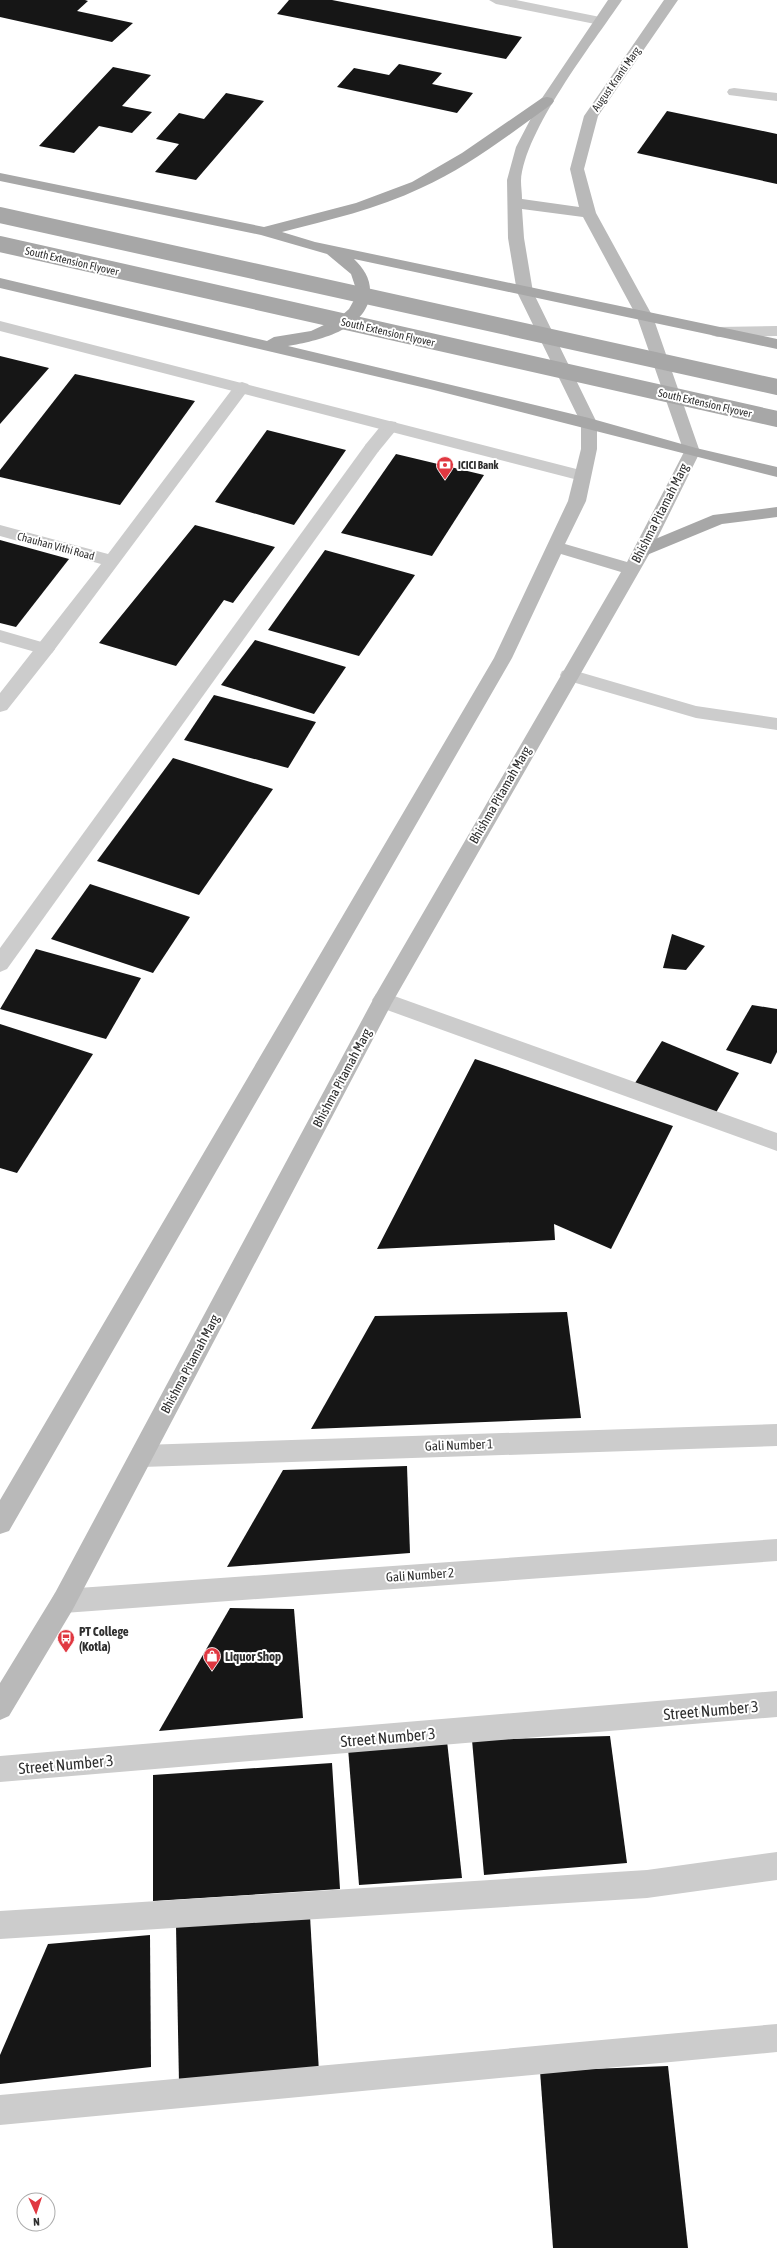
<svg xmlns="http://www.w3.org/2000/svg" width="777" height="2248" font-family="'Asap Condensed',sans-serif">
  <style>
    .building { fill: #161616 }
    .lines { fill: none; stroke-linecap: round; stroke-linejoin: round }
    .service { fill: #ccc; fill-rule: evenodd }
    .minor { fill: #ccc; fill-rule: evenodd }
    .tertiary { fill: #ccc; fill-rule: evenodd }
    .secondary { fill: #b9b9b9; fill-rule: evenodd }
    .primary { fill: #a7a7a7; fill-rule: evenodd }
    .primary-bridge { stroke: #a7a7a7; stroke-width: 16 }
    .labels { text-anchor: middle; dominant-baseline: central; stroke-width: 4; stroke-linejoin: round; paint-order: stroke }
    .far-street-label { font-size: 11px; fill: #2f2f2f; stroke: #fff }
    .far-poi-label { font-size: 11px; font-weight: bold; fill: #2f2f2f; stroke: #fff; text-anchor: start }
    .street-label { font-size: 13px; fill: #2f2f2f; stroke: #fff }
    .poi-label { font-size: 13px; font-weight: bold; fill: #2f2f2f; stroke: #fff; text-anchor: start }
    .near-street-label { font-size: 16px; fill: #2f2f2f; stroke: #fff }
  </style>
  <rect width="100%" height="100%" fill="#fff"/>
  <g class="building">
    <polygon points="0,0 85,0 88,1 77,11 133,23 112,42 0,17"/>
    <polygon points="289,0 332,0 522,37 506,59 277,14"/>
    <polygon points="399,64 442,73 432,84 473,93 457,113 337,87 354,68 389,75"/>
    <polygon points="113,67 151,75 122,106 152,112 132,133 99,126 74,153 39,146"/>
    <polygon points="226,93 264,101 196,180 155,172 179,144 156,139 179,113 204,119"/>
    <polygon points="667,111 777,134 777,184 637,153"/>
    <polygon points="0,356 49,368 0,424"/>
    <polygon points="75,374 195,401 120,505 0,477 0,470"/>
    <polygon points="267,430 346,450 294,525 215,502"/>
    <polygon points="396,454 484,475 432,556 341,533"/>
    <polygon points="195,525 275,547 233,603 224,600 176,666 99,643"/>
    <polygon points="0,540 69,559 16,627 0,623"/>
    <polygon points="325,550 415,575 359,656 268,630"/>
    <polygon points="255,640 346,667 314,714 221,685"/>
    <polygon points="214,695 316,722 288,768 184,740"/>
    <polygon points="173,758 273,789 199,895 97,861"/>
    <polygon points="90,884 190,917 153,973 51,939"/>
    <polygon points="672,934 705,946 686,970 663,968"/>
    <polygon points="36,949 141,978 106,1039 0,1009"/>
    <polygon points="752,1005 777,1009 777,1052 771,1064 726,1050"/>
    <polygon points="0,1024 93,1054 17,1173 0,1168"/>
    <polygon points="662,1041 739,1073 714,1116 635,1083"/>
    <polygon points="475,1059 673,1126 611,1249 554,1224 555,1240 377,1249"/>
    <polygon points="567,1312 581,1418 311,1429 375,1316"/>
    <polygon points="407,1466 410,1553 227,1567 283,1470"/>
    <polygon points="230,1608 294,1609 303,1718 159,1731"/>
    <polygon points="610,1736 627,1863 484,1875 472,1740"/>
    <polygon points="447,1741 462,1878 359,1885 348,1748"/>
    <polygon points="332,1763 340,1889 153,1901 153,1775"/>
    <polygon points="310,1916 319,2072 179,2083 176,1926"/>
    <polygon points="150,1935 151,2067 0,2084 0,2055 48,1944"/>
    <polygon points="668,2066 688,2248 553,2248 540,2071"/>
  </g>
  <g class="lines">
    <g class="service">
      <polygon points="372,443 378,444 380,448 378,452 7,969 0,972 0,948 366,444"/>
      <polygon points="0,630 52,645 55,649 52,653 46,655 0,642"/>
    </g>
    <g class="minor">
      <polygon points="489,0 516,0 600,17 607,21 600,25 496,4"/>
      <polygon points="734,88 777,93 777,101 729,95 727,92 729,89"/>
      <polygon points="242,382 248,384 250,387 248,390 52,653 7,710 0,712 0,693 101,564 0,536 0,525 108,554 236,384"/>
      <polygon points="390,421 396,422 398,426 396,430 378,452 366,452 364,448 366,444 384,422"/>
      <polygon points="569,669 696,706 777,718 777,730 696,718 562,679 560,675 562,671"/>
      <polygon points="383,992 777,1133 777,1151 376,1006 372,1000 376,994"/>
      <polygon points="777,1424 777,1446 142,1467 133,1464 130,1456 133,1448 142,1445"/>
      <polygon points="777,1539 777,1561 64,1613 55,1609 51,1601 55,1593 64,1589"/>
      <polygon points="777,1691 777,1717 0,1782 0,1756"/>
      <polygon points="777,1852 777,1880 647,1898 0,1939 0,1911 647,1870"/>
      <polygon points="777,2024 777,2052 0,2125 0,2095"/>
    </g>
    <g class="tertiary">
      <polygon points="0,321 588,472 591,476 588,480 582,481 0,331"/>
      <polygon points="777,326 777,336 717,337 711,335 709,332 711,329 717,327"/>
    </g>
    <path class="secondary" d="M 608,0 L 622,0 C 593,43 524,131 521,181 C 521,187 522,193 522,199 L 579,207 L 570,169 L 584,116 L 664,0 L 678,0 L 598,116 L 584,169 L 596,213 L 653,317 L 700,452 L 651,551 L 392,1003 L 73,1609 L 9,1716 L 0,1720 L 0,1683 L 55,1593 L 376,994 L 621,572 L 561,554 L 512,658 L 9,1531 L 0,1534 L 0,1500 L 494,658 L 568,501 L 581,449 L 581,423 L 517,292 L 508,238 L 507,180 L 516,147 L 540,101 ZM 522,209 L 583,217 L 637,317 L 684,452 L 627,562 L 565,544 L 586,501 L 597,449 L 597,423 L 533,292 L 524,238 Z"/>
    <g class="primary">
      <path d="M 547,97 L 552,98 L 554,101 L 552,104 C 510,134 468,167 421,188 C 377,209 329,220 282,232 L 315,242 L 777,339 L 777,349 L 354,259 C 364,269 371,279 370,294 C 367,330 317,341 288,346 L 589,418 L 696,448 L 777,467 L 777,477 L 430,389 L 0,288 L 0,278 L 267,341 L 274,337 L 311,331 L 339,318 L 349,309 L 354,300 L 355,286 L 351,274 L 327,254 L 261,235 L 0,181 L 0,173 L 264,227 L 356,203 L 412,182 L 462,153 L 542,98 Z"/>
      <polygon points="777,507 777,517 722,524 642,557 636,555 633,551 636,547 713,515"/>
    </g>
    <g class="primary-bridge">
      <polyline points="0,215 777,387"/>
      <polyline points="0,244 777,419"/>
    </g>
  </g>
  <defs>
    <g id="bank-pin" transform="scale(0.9)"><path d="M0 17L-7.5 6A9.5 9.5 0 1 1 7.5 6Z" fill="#e03841" stroke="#fff"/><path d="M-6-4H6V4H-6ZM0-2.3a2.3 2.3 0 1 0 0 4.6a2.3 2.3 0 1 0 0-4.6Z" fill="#fff"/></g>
    <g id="bus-pin" transform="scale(0.9)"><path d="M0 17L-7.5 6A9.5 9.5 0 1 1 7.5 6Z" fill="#e03841" stroke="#fff"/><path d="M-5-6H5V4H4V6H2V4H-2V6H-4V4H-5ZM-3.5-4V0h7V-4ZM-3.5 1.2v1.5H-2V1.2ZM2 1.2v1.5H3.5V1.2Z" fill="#fff"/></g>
    <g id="shop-pin" transform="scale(0.9)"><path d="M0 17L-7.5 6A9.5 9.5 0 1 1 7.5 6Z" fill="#e03841" stroke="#fff"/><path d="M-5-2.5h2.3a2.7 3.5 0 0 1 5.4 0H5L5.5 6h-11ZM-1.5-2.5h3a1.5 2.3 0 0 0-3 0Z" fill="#fff"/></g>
  </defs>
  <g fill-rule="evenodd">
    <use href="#bank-pin" x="445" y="465"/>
    <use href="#bus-pin" x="66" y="1638"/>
    <use href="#shop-pin" x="212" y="1656"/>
  </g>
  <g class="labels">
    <g class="far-street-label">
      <text transform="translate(616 79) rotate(-55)">August Kranti Marg</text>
      <text transform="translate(72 261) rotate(13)">South Extension Flyover</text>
      <text transform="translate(388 332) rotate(13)">South Extension Flyover</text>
      <text transform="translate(705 403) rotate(13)">South Extension Flyover</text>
      <text transform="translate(56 546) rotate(15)">Chauhan Vithi Road</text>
    </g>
    <g class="far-poi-label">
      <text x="458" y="465">ICICI Bank</text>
    </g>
    <g class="street-label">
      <text transform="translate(660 513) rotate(-63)">Bhishma Pitamah Marg</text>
      <text transform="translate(500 795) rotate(-60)">Bhishma Pitamah Marg</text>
      <text transform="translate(342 1078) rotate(-62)">Bhishma Pitamah Marg</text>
      <text transform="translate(190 1364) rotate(-62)">Bhishma Pitamah Marg</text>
      <text transform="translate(459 1445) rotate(-2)">Gali Number 1</text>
      <text transform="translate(420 1575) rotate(-4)">Gali Number 2</text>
    </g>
    <g class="poi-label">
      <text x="79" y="1631">PT College<tspan x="79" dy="15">(Kotla)</tspan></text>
      <text x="225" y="1656">Liquor Shop</text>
    </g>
    <g class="near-street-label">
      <text transform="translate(711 1710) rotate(-5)">Street Number 3</text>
      <text transform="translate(388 1737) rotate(-5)">Street Number 3</text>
      <text transform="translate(66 1764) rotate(-5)">Street Number 3</text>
    </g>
  </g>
  <g transform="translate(36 2212) rotate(177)"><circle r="19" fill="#ffffff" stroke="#acacac"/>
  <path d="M0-3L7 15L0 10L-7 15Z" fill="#e03841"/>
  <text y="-6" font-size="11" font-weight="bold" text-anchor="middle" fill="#2f2f2f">N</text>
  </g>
</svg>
